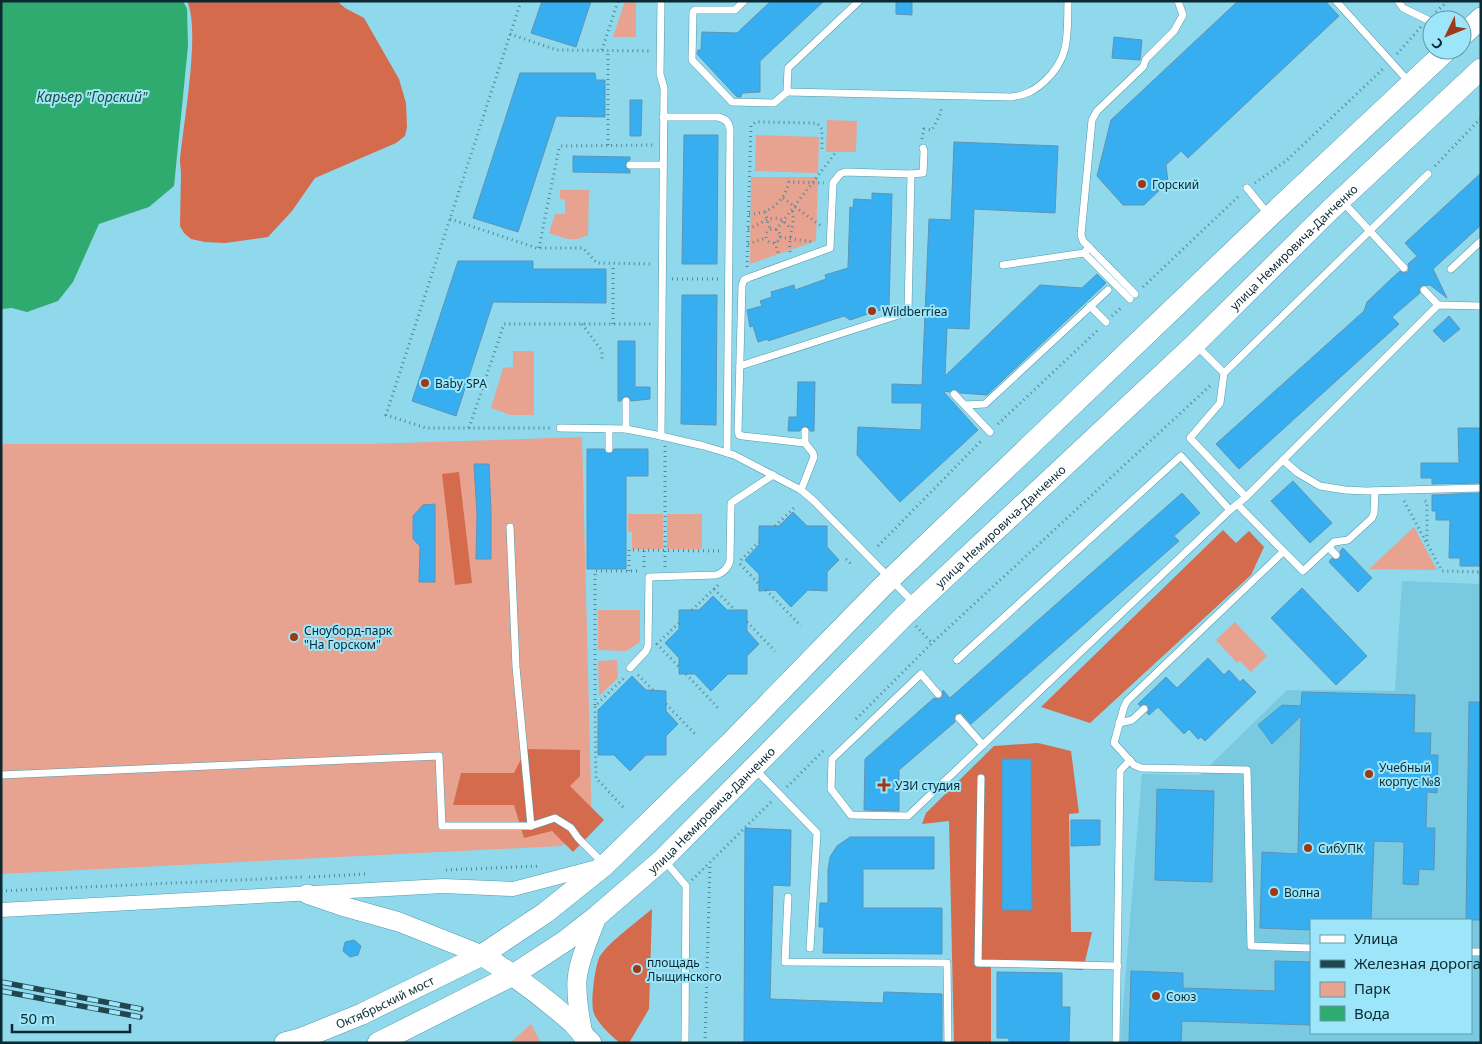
<svg xmlns="http://www.w3.org/2000/svg" width="1482" height="1044" font-family="'Noto Sans',sans-serif">
  <style>
    .built { fill: #79cae1; fill-rule: evenodd }
    .green { fill: #e7a38f }
    .forest { fill: #d36b4c }
    .water { fill: #30ab6f }
    .building { fill: #37aeef; stroke: #5e94b6 }
    .lines { fill: none; stroke-linecap: round; stroke-linejoin: round }
    .service-casing { stroke: #539aad; stroke-width: 8 }
    .minor-casing { stroke: #539aad; stroke-width: 15 }
    .secondary-casing { stroke: #539aad; stroke-width: 20 }
    .primary-casing { stroke: #539aad; stroke-width: 22 }
    .path { stroke: #528796; stroke-width: 3; stroke-dasharray: 1 4; stroke-linecap: butt }
    .service { stroke: #fff; stroke-width: 7 }
    .minor { stroke: #fff; stroke-width: 14 }
    .secondary { stroke: #fff; stroke-width: 19 }
    .primary { stroke: #fff; stroke-width: 21 }
    .rail-casing { stroke: #214650; stroke-width: 5.5 }
    .rail { stroke: #9de5f9; stroke-width: 4; stroke-dasharray: 11; stroke-linecap: butt }
    .poi-dot { fill: #9f3816; stroke: #9de5f9; stroke-width: 2 }
    .labels { text-anchor: middle; dominant-baseline: central; stroke-width: 4; stroke-linejoin: round; paint-order: stroke }
    .poi-label { font-size: 12px; fill: #0a2931; stroke: #9de5f9; text-anchor: start }
    .street-label { font-size: 12px; fill: #0a2931; stroke: #9de5f9 }
    .water-label { font-size: 14px; font-style: italic; fill: #1d4d33; stroke: #9de5f9 }
  </style>
  <rect width="100%" height="100%" fill="#90d8ec"/>
  <path class="built" d="M 1402,581 L 1481,584 L 1481,1043 L 1120,1043 L 1142,774 L 1200,775 L 1287,690 L 1395,691 ZM 1311,920 L 1471,920 L 1471,1033 L 1311,1033 Z"/>
  <g class="green">
    <polygon points="625,1 636,1 636,37 613,37"/>
    <polygon points="827,120 857,121 856,152 826,152"/>
    <polygon points="756,135 819,137 818,173 755,171"/>
    <polygon points="751,177 818,177 816,241 750,264"/>
    <path d="M 560,190 L 589,190 L 588,235 C 572,243 565,238 549,233 L 555,214 L 565,214 L 565,200 L 560,199 Z"/>
    <polygon points="513,351 534,351 534,415 510,415 491,408 503,368 513,367"/>
    <polygon points="582,437 592,829 561,846 1,874 1,444 370,444"/>
    <polygon points="628,514 663,514 663,549 632,549 632,532 628,531"/>
    <rect x="667" y="514" width="35" height="35"/>
    <polygon points="1414,527 1437,570 1369,569"/>
    <polygon points="598,610 640,610 640,642 626,651 598,650"/>
    <polygon points="1235,622 1267,656 1251,672 1240,661 1237,663 1216,640"/>
    <polygon points="617,660 618,678 599,696 598,661"/>
    <polygon points="531,1024 541,1043 510,1043"/>
  </g>
  <g class="forest">
    <path d="M 187,1 L 337,1 L 345,8 L 364,18 L 399,79 L 406,103 L 407,127 L 405,136 L 396,143 L 315,178 L 292,211 L 268,237 L 225,243 L 205,242 L 191,239 L 184,233 L 180,226 L 181,174 L 180,160 C 183,125 201,29 187,1 Z"/>
    <polygon points="459,472 472,583 455,585 442,474"/>
    <polygon points="1223,530 1236,543 1249,531 1264,547 1251,575 1090,723 1041,707"/>
    <polygon points="1038,743 1071,751 1079,813 1069,814 1071,932 1092,932 1083,970 991,966 991,1043 954,1043 949,821 922,824 926,813 994,746"/>
    <polygon points="526,749 580,750 580,776 570,786 604,820 573,852 552,831 524,838 514,805 453,805 461,773 514,773"/>
    <path d="M 652,909 L 649,1009 L 629,1043 L 620,1043 C 611,1036 595,1021 593,1010 C 591,999 595,965 600,956 C 610,941 638,921 652,909 Z"/>
  </g>
  <polygon class="water" points="1,1 183,1 187,9 188,46 174,186 149,207 99,224 73,282 58,301 27,312 12,308 1,309"/>
  <g class="building">
    <polygon points="542,1 591,1 576,47 531,33"/>
    <polygon points="771,1 824,1 760,61 760,92 742,93 741,97 737,97 697,54 698,50 701,50 702,32 737,33"/>
    <polygon points="896,1 912,1 912,15 896,14"/>
    <polygon points="1238,1 1325,1 1339,16 1188,158 1181,151 1166,165 1168,182 1144,205 1123,205 1097,176 1111,120"/>
    <polygon points="1114,37 1142,40 1140,60 1112,58"/>
    <polygon points="520,73 595,73 596,80 605,80 605,117 556,116 518,232 473,218"/>
    <polygon points="630,100 642,100 641,136 630,136"/>
    <polygon points="684,135 718,135 717,264 682,264"/>
    <polygon points="954,142 1058,146 1055,213 974,209 969,329 947,328 945,376 1040,285 1082,288 1097,274 1106,283 987,395 960,393 955,389 949,392 943,391 978,430 900,502 857,455 858,427 921,430 922,403 892,403 892,384 922,385 929,219 951,220"/>
    <polygon points="573,156 630,157 630,160 627,161 625,165 626,168 630,170 630,173 573,172"/>
    <polygon points="1481,173 1481,225 1433,269 1447,298 1430,285 1421,286 1419,289 1420,293 1392,317 1399,324 1239,469 1216,444 1364,311 1367,302 1391,279 1400,271 1403,273 1408,272 1409,267 1408,264 1417,256 1405,243"/>
    <polygon points="872,193 892,194 889,307 850,320 844,316 768,341 768,339 758,342 753,326 750,327 747,310 762,306 760,301 772,297 771,292 794,285 795,290 826,279 825,275 848,268 850,207 853,208 854,199 872,200"/>
    <polygon points="458,261 533,261 533,269 606,269 606,303 493,302 456,416 412,401"/>
    <polygon points="682,295 717,295 716,425 681,424"/>
    <polygon points="1449,316 1460,329 1444,342 1433,331"/>
    <polygon points="618,341 635,341 635,387 650,387 650,399 631,401 629,397 626,396 622,398 621,401 618,401"/>
    <polygon points="798,382 815,382 814,431 810,431 809,428 805,426 802,427 800,431 788,431 789,417 797,417"/>
    <polygon points="1458,428 1481,428 1481,483 1432,484 1432,478 1421,478 1421,463 1459,463"/>
    <polygon points="587,449 604,449 609,454 612,453 614,449 648,449 648,476 626,476 626,569 587,569"/>
    <polygon points="474,464 489,464 491,510 491,559 476,559 477,514"/>
    <polygon points="1293,481 1332,523 1310,543 1271,501"/>
    <polygon points="1182,493 1200,513 1174,536 1179,541 971,724 961,713 955,714 954,719 955,722 899,770 899,811 864,810 865,759 934,698 938,699 942,698 943,690 950,698"/>
    <polygon points="1481,493 1481,566 1460,566 1460,558 1449,558 1450,520 1436,520 1436,511 1432,511 1432,495"/>
    <polygon points="435,504 435,582 419,582 420,546 413,539 413,516 423,505"/>
    <polygon points="793,512 807,526 827,526 827,547 839,560 827,572 827,591 808,590 791,607 775,590 759,591 759,574 745,560 759,545 759,526 779,526"/>
    <polygon points="1343,548 1372,578 1358,592 1329,562 1332,558 1335,560 1339,559 1341,556 1340,551"/>
    <polygon points="1302,588 1367,656 1336,685 1271,618"/>
    <polygon points="713,596 727,610 747,610 747,631 759,644 747,656 747,674 728,674 711,691 695,674 679,674 679,658 665,643 679,629 679,610 699,610"/>
    <polygon points="1208,658 1224,675 1229,670 1240,682 1243,679 1256,692 1205,741 1201,737 1198,739 1189,729 1184,734 1158,707 1149,715 1147,713 1149,710 1148,705 1143,704 1140,706 1138,704 1166,677 1177,688"/>
    <polygon points="632,676 646,690 666,691 666,711 678,724 666,736 666,755 646,755 630,771 614,755 598,755 598,710"/>
    <polygon points="1302,692 1415,695 1414,733 1431,733 1430,755 1438,755 1437,793 1427,792 1426,828 1435,828 1434,870 1419,869 1418,885 1403,884 1404,842 1374,841 1371,920 1311,920 1311,930 1260,928 1262,852 1298,854 1301,716 1272,744 1258,725 1282,705 1301,706"/>
    <polygon points="1469,702 1481,702 1481,920 1466,920"/>
    <polygon points="1002,759 1031,759 1032,910 1002,910"/>
    <polygon points="1157,789 1214,791 1212,882 1155,880"/>
    <polygon points="1071,820 1100,820 1100,845 1071,846"/>
    <polygon points="745,828 791,830 790,886 773,885 770,999 883,1003 884,992 942,994 942,1043 744,1043"/>
    <polygon points="850,837 934,837 934,869 863,869 863,908 942,908 942,954 823,953 824,927 819,927 820,903 828,903 828,870 830,857 837,846"/>
    <polygon points="354,940 361,946 358,955 350,957 343,951 345,942"/>
    <polygon points="1275,961 1311,962 1311,1025 1182,1021 1181,1043 1129,1043 1131,971 1183,973 1183,988 1275,991"/>
    <polygon points="997,972 1062,973 1062,1007 1070,1007 1069,1043 1009,1042 1009,1038 997,1038"/>
  </g>
  <g class="lines">
    <g class="service-casing">
      <g id="service">
        <polyline points="661,1 660,74 664,88 661,436 704,446 734,455 801,490 814,501 914,603"/>
        <polyline points="744,1 735,10 695,10 693,12 692,60 732,102 774,103 787,92 788,68 859,1"/>
        <polyline points="1336,1 1410,83"/>
        <polyline points="1398,1 1403,8 1432,22"/>
        <path d="M 787,92 L 1011,97 C 1026,95 1034,91 1045,81 C 1071,57 1067,33 1068,1"/>
        <path d="M 663,117 L 718,117 C 726,119 729,122 730,130 L 727,453"/>
        <polyline points="630,165 663,165"/>
        <polyline points="1247,188 1268,214"/>
        <polyline points="1343,202 1404,268"/>
        <polyline points="1084,253 1130,299"/>
        <polyline points="1003,265 1084,253 1089,247"/>
        <polyline points="1451,269 1481,241"/>
        <polyline points="1424,290 1438,305"/>
        <polyline points="1135,294 1083,241 1081,235 1092,120 1097,111 1143,67 1146,59 1174,31 1183,15 1178,1"/>
        <polyline points="1090,306 1106,322"/>
        <polyline points="1197,346 1224,373 1220,403 1190,438 1246,497"/>
        <polyline points="740,366 908,312 911,174 923,173 924,151 923,148"/>
        <polyline points="1224,373 1428,174"/>
        <polyline points="954,394 990,432"/>
        <polyline points="965,405 985,404 1108,290"/>
        <polyline points="560,428 626,429 661,436"/>
        <polyline points="626,429 626,401"/>
        <polyline points="805,443 805,431"/>
        <polyline points="609,449 609,429"/>
        <polyline points="1283,460 1298,473 1320,486 1345,490 1366,491 1481,488"/>
        <polyline points="801,490 814,457 813,453 805,443 743,436 739,435 738,432 742,285 744,280 748,278 830,248 833,183 840,174 845,172 911,174"/>
        <polyline points="1237,504 1303,571 1334,542 1348,540 1372,518 1374,513 1375,491"/>
        <polyline points="510,527 516,667 531,826"/>
        <polyline points="1329,548 1336,555"/>
        <polyline points="1283,552 1127,701 1124,707 1114,743 1134,765 1141,768 1247,770 1251,946 1311,948"/>
        <polyline points="957,660 1181,456 1230,510 1246,497 1438,305 1481,306"/>
        <path d="M 630,668 L 646,651 L 648,646 L 649,577 L 716,575 C 723,573 729,567 730,560 L 731,503 L 773,475"/>
        <polyline points="938,694 921,674 832,759 831,789 851,815 908,816 1230,510"/>
        <polyline points="959,718 983,745"/>
        <polyline points="1119,723 1132,720 1144,709"/>
        <polyline points="755,769 817,833 810,948"/>
        <polyline points="1,775 439,756 442,826 531,826 555,818 571,828 578,838 603,863"/>
        <polyline points="981,778 978,963 1118,966"/>
        <polyline points="665,861 686,886 685,1043"/>
        <polyline points="788,897 785,962 947,963 948,1043"/>
        <polyline points="1471,952 1481,952"/>
        <polyline points="1116,1043 1120,775 1120,771 1130,760"/>
      </g>
    </g>
    <g class="minor-casing">
      <polyline id="minor" points="1,910 443,886 513,889 597,867"/>
    </g>
    <g class="secondary-casing">
      <g id="secondary">
        <polyline points="307,894 342,906 399,922 482,955"/>
        <path d="M 584,1039 C 580,1020 576,1000 577,980 C 579,958 590,937 597,916"/>
      </g>
    </g>
    <g class="primary-casing">
      <g id="primary">
        <polyline points="1462,36 1481,18"/>
        <path d="M 482,955 C 514,975 545,998 573,1023 C 579,1029 584,1037 591,1043"/>
        <path id="s1" d="M 285,1043 L 300,1039 L 362,1014 L 482,955 L 545,913 L 605,865 L 730,743 L 882,587 L 1270,216 L 1447,50"/>
        <path id="s2" d="M 378,1043 L 513,975 L 565,941 L 597,916 L 663,859 L 905,615 L 1195,344 L 1331,209 L 1481,69"/>
      </g>
    </g>
    <g class="path">
      <polyline points="521,1 386,415 426,428 552,428"/>
      <polyline points="1436,12 1448,1"/>
      <polyline points="510,34 557,50 650,51"/>
      <polyline points="602,50 618,1"/>
      <polyline points="1397,54 1421,27"/>
      <polyline points="922,139 924,129 932,130 941,112 941,106"/>
      <polyline points="608,145 608,51"/>
      <polyline points="1435,166 1481,118"/>
      <polyline points="1255,183 1287,160 1384,68"/>
      <polyline points="783,198 821,226"/>
      <polyline points="765,212 770,229"/>
      <path d="M 749,214 C 770,214 784,202 789,182 L 824,183"/>
      <polyline points="450,219 537,248 583,248 597,263 653,264"/>
      <circle cx="773" cy="236" r="7"/>
      <path d="M 748,229 C 766,222 777,208 791,230"/>
      <polyline points="776,230 836,152"/>
      <polyline points="780,237 813,242"/>
      <polyline points="775,242 779,256"/>
      <polyline points="748,244 766,238"/>
      <polyline points="539,248 559,148 561,146 653,145"/>
      <path d="M 790,252 C 788,236 796,223 792,209"/>
      <polyline points="747,267 751,126 756,122 817,123 822,129 822,152"/>
      <polyline points="672,279 718,279"/>
      <polyline points="1143,287 1240,195"/>
      <polyline points="1112,316 1122,307"/>
      <polyline points="582,324 602,351 602,362"/>
      <polyline points="613,324 613,264"/>
      <polyline points="998,424 1099,329"/>
      <polyline points="469,428 504,324 653,324"/>
      <polyline points="1404,501 1442,571 1481,572"/>
      <polyline points="1425,501 1427,502 1427,543"/>
      <polyline points="775,526 795,507"/>
      <polyline points="878,546 983,439"/>
      <polyline points="644,551 644,570"/>
      <polyline points="846,559 852,565"/>
      <polyline points="741,560 759,542"/>
      <polyline points="740,564 759,584"/>
      <polyline points="665,567 665,446"/>
      <polyline points="629,571 629,550 720,551"/>
      <polyline points="714,589 735,610"/>
      <polyline points="766,590 801,626"/>
      <polyline points="692,610 718,585"/>
      <polyline points="747,622 775,651"/>
      <polyline points="679,623 657,644 679,667"/>
      <polyline points="916,626 932,643"/>
      <polyline points="686,674 719,709"/>
      <polyline points="638,675 653,690"/>
      <polyline points="666,704 695,734"/>
      <polyline points="595,705 595,571 640,571"/>
      <polyline points="856,719 932,643 1212,384"/>
      <polyline points="787,787 823,751"/>
      <polyline points="623,807 596,778 595,706 625,677"/>
      <polyline points="446,870 540,866"/>
      <polyline points="309,877 365,874"/>
      <polyline points="692,880 773,800"/>
      <polyline points="1,891 303,877"/>
      <polyline points="705,1043 710,864"/>
    </g>
    <use href="#service" class="service"/>
    <use href="#minor" class="minor"/>
    <use href="#secondary" class="secondary"/>
    <use href="#primary" class="primary"/>
    <g class="rail-casing">
      <g id="rail">
        <polyline points="1,982 141,1009"/>
        <polyline points="1,991 140,1017"/>
      </g>
    </g>
    <use href="#rail" class="rail"/>
  </g>
  <g class="poi-dot">
    <circle cx="1142" cy="184" r="5"/>
    <circle cx="872" cy="311" r="5"/>
    <circle cx="425" cy="383" r="5"/>
    <circle cx="294" cy="637" r="5"/>
    <circle cx="1369" cy="774" r="5"/>
    <path d="M881.5 777.5h5v5h5v5h-5v5h-5v-5h-5v-5h5z"/>
    <circle cx="1308" cy="848" r="5"/>
    <circle cx="1274" cy="892" r="5"/>
    <circle cx="637" cy="969" r="5"/>
    <circle cx="1156" cy="996" r="5"/>
  </g>
  <g class="labels">
    <g class="poi-label">
      <text x="1152" y="184">Горский</text>
      <text x="882" y="311">Wildberriea</text>
      <text x="435" y="383">Baby SPA</text>
      <text x="304" y="630">Сноуборд-парк<tspan x="304" dy="14">"На Горском"</tspan></text>
      <text x="1379" y="767">Учебный<tspan x="1379" dy="14">корпус №8</tspan></text>
      <text x="895" y="785">УЗИ студия</text>
      <text x="1318" y="848">СибУПК</text>
      <text x="1284" y="892">Волна</text>
      <text x="647" y="962">площадь<tspan x="647" dy="14">Лыщинского</tspan></text>
      <text x="1166" y="996">Союз</text>
    </g>
    <g class="street-label">
      <text stroke="none"><textPath href="#s2" startOffset="1220">улица Немировича-Данченко</textPath></text>
      <text stroke="none"><textPath href="#s2" startOffset="815">улица Немировича-Данченко</textPath></text>
      <text stroke="none"><textPath href="#s2" startOffset="410">улица Немировича-Данченко</textPath></text>
      <text stroke="none"><textPath href="#s1" startOffset="108">Октябрьский мост</textPath></text>
    </g>
    <g class="water-label">
      <text x="92" y="96">Карьер "Горский"</text>
    </g>
  </g>
  <rect width="1482" height="1044" fill="none" stroke="#0a2931" stroke-width="5"/>
  <rect x="1310" y="919" width="162" height="115" fill="#9de5f9" stroke="#629aa9"/>
  <rect x="1320" y="935" width="25" height="8" fill="#ffffff" stroke="#629aa9"/>
  <text x="1354" y="944" font-size="15" fill="#0a2931">Улица</text>
  <rect x="1320" y="960" width="25" height="8" fill="#214650" stroke="#629aa9"/>
  <text x="1354" y="969" font-size="15" fill="#0a2931">Железная дорога</text>
  <rect x="1320" y="982" width="25" height="15" fill="#e7a38f" stroke="#629aa9"/>
  <text x="1354" y="994" font-size="15" fill="#0a2931">Парк</text>
  <rect x="1320" y="1006" width="25" height="15" fill="#30ab6f" stroke="#629aa9"/>
  <text x="1354" y="1019" font-size="15" fill="#0a2931">Вода</text>
  <g transform="translate(1447 35) rotate(227)"><circle r="24" fill="#9de5f9" stroke="#629aa9"/>
  <path d="M0-4L9 19L0 12L-9 19Z" fill="#9f3816"/>
  <text y="-8" font-size="14" font-weight="bold" text-anchor="middle" fill="#0a2931">С</text>
  </g>
  <path d="M12 1024v8h118v-8" fill="none" stroke="#0a2931" stroke-width="2.5"/>
  <text x="20" y="1024" font-size="15" fill="#0a2931" stroke="#9de5f9" stroke-width="4" paint-order="stroke">50 m</text>
</svg>
